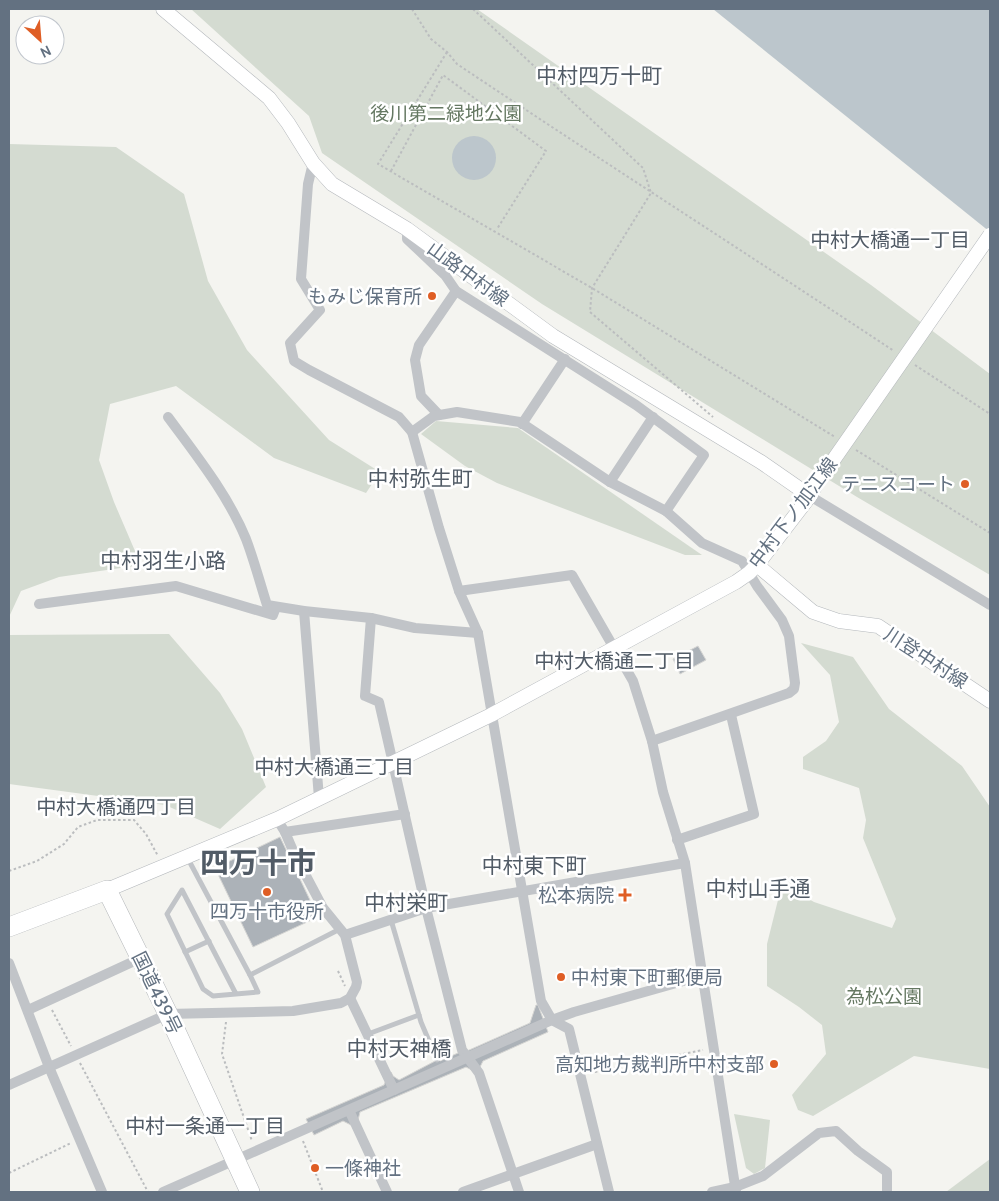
<svg xmlns="http://www.w3.org/2000/svg" width="999" height="1201" font-family="Cabin,'Noto Sans JP',sans-serif">
  <style>
    .green { fill: #d4dbd1 }
    .water { fill: #bcc6cc }
    .building { fill: #acb2b8; stroke: #d5d5d3 }
    .lines { fill: none; stroke-linecap: round; stroke-linejoin: round }
    .secondary-casing { stroke: #b4b8bc; stroke-width: 15 }
    .highway-casing { stroke: #b4b7ba; stroke-width: 20 }
    .path { stroke: #bbbdbf; stroke-width: 2; stroke-dasharray: 2.5 2.5; stroke-linecap: butt }
    .lane { stroke: #c1c4c8; stroke-width: 5 }
    .street { stroke: #c1c4c8; stroke-width: 10 }
    .secondary { stroke: #fff; stroke-width: 14 }
    .highway { stroke: #fff; stroke-width: 19 }
    .secondary-bridge-casing { stroke: #b4b8bc; stroke-width: 15; stroke-linecap: butt }
    .secondary-bridge { stroke: #fff; stroke-width: 14 }
    .poi-dot { fill: #df5e25; stroke: #fff; stroke-width: 2 }
    .labels { text-anchor: middle; dominant-baseline: central; stroke-width: 5; stroke-linejoin: round; paint-order: stroke }
    .park-label { font-size: 19px; fill: #657862; stroke: #fff }
    .street-label { font-size: 19px; fill: #637181; stroke: #fff }
    .poi-label { font-size: 19px; fill: #637181; stroke: #fff; text-anchor: end }
    .neighbourhood-label { font-size: 20px; fill: #515b66; stroke: #fff }
    .quarter-label { font-size: 21px; fill: #515b66; stroke: #fff }
    .town-label { font-size: 29px; font-weight: bold; fill: #515b66; stroke: #fff }
  </style>
  <rect width="100%" height="100%" fill="#f4f4f0"/>
  <g class="green">
    <polygon points="191,9 477,9 871,285 990,374 990,575 857,497 542,304 322,153 309,116"/>
    <polygon points="9,144 116,147 184,194 208,281 247,350 329,440 380,472 366,493 274,458 176,386 110,404 99,460 114,502 141,565 59,577 21,591 9,617"/>
    <polygon points="436,421 518,428 702,555 685,555 497,483 465,466 421,434"/>
    <polygon points="169,634 220,693 242,729 266,787 220,829 165,805 9,784 9,635"/>
    <polygon points="801,643 853,657 889,709 962,766 990,807 990,1069 914,1056 813,1116 798,1110 792,1095 826,1054 822,1025 799,1007 767,986 767,944 782,884 814,902 892,928 896,919 863,838 866,820 859,788 803,769 803,757 826,741 839,722 830,675"/>
    <polygon points="734,1114 770,1120 765,1168 754,1174 746,1168"/>
    <polygon points="990,1159 990,1192 946,1192"/>
  </g>
  <g class="water">
    <polygon points="713,9 990,9 990,232"/>
    <circle cx="474" cy="158" r="22"/>
  </g>
  <g class="building">
    <polygon points="698,646 706,660 680,674 673,659"/>
    <polygon points="280,837 318,917 253,947 215,868"/>
    <polygon points="536,1005 538,1005 548,1032 483,1061 480,1067 472,1070 466,1067 360,1112 358,1120 353,1126 343,1121 314,1135 306,1119 384,1085 386,1080 383,1076 391,1072 393,1076 399,1080 439,1059 440,1061 458,1053 467,1051 530,1023"/>
  </g>
  <g class="lines">
    <g class="secondary-casing">
      <g id="secondary">
        <polyline points="163,9 269,98 288,123 313,163 332,184 407,229 553,336 761,462 810,496"/>
        <polyline points="757,565 813,612 839,621 878,626 990,701"/>
        <polyline points="107,890 277,819 491,715 736,582 749,573 757,565 810,496 816,485"/>
      </g>
    </g>
    <g class="highway-casing">
      <polyline id="highway" points="9,927 107,890 168,1014 250,1192"/>
    </g>
    <g class="path">
      <path d="M 412,9 L 431,39 L 447,52 L 457,64 C 602,161 749,255 894,351"/>
      <polyline points="473,9 643,168 651,193 592,288 590,312 713,417"/>
      <polyline points="447,52 378,164 592,288 835,437"/>
      <polyline points="391,171 443,75 546,151 497,229"/>
      <polyline points="915,365 990,414"/>
      <polyline points="856,450 990,533"/>
      <polyline points="9,871 37,861 64,844 78,827 97,820 134,820 146,834 158,856"/>
      <polyline points="338,971 345,986"/>
      <polyline points="52,1010 71,1046"/>
      <polyline points="226,1022 222,1054 252,1141"/>
      <polyline points="80,1063 148,1192"/>
      <polyline points="590,1073 703,1050"/>
      <polyline points="303,1141 323,1192"/>
      <polyline points="9,1173 71,1143"/>
    </g>
    <g class="lane">
      <polyline points="187,857 250,975 340,929"/>
      <polyline points="391,920 421,1022 437,1060"/>
      <polyline points="185,952 209,941"/>
      <polyline points="236,994 182,890 167,914 203,989 213,996 258,992 250,975"/>
      <polyline points="368,1034 419,1015"/>
    </g>
    <g class="street">
      <polyline points="313,163 308,184 301,279 320,310 290,343 294,361 309,370 399,417 412,432 439,528 459,591 478,633 541,1001 552,1020 569,1029 609,1192"/>
      <polyline points="407,229 407,239 445,275 456,291 636,405 704,455 666,511"/>
      <polyline points="439,415 421,396 415,360 419,345 456,291"/>
      <path d="M 168,417 C 196,455 228,495 246,539 C 254,560 260,583 267,605 L 304,611 L 371,618 L 415,628 L 478,633"/>
      <polyline points="522,424 565,359"/>
      <polyline points="412,432 434,416 457,412 520,422 610,482 666,511 702,543 742,561 757,586 782,620 789,636 795,683 794,689 789,693 652,741"/>
      <polyline points="610,482 653,417"/>
      <polyline points="810,496 990,605"/>
      <polyline points="459,591 572,575 633,681 652,741 663,792 685,863 736,1192"/>
      <polyline points="39,604 176,586 273,615 276,607"/>
      <polyline points="304,611 319,798"/>
      <polyline points="371,618 365,696 379,702 426,908 462,1050 479,1073 519,1192"/>
      <polyline points="285,832 405,814"/>
      <polyline points="677,840 754,814 731,715"/>
      <polyline points="345,935 426,908 685,863"/>
      <polyline points="9,963 49,1067 102,1192"/>
      <polyline points="350,998 394,1090"/>
      <polyline points="28,1010 141,958"/>
      <polyline points="9,1085 168,1014 293,1011 341,1003 350,998 356,987 357,982 345,935 323,908 294,853 285,832 277,819"/>
      <polyline points="349,1110 387,1192"/>
      <polyline points="163,1192 552,1020 574,1012 701,976"/>
      <polyline points="463,1192 597,1144"/>
      <polyline points="712,1192 735,1187 763,1176 819,1133 836,1131 858,1151 887,1172 887,1192"/>
    </g>
    <use href="#secondary" class="secondary"/>
    <use href="#highway" class="highway"/>
    <g class="secondary-bridge-casing">
      <polyline id="secondary-bridge" points="816,485 990,235"/>
    </g>
    <use href="#secondary-bridge" class="secondary-bridge"/>
  </g>
  <g class="poi-dot">
    <circle cx="432" cy="296" r="5"/>
    <circle cx="965" cy="484" r="5"/>
    <circle cx="267" cy="892" r="5"/>
    <path d="M622.5 887.5h5v5h5v5h-5v5h-5v-5h-5v-5h5z"/>
    <circle cx="561" cy="977" r="5"/>
    <circle cx="774" cy="1064" r="5"/>
    <circle cx="315" cy="1168" r="5"/>
  </g>
  <g class="labels">
    <g class="park-label">
      <text x="446" y="113">後川第二緑地公園</text>
      <text x="884" y="996">為松公園</text>
    </g>
    <g class="street-label">
      <text transform="translate(468 274) rotate(36)">山路中村線</text>
      <text transform="translate(793 513) rotate(-53)">中村下ノ加江線</text>
      <text transform="translate(926 658) rotate(33)">川登中村線</text>
      <text transform="translate(157 993) rotate(64)">国道439号</text>
    </g>
    <g class="poi-label">
      <text x="422" y="296">もみじ保育所</text>
      <text x="955" y="484">テニスコート</text>
      <text x="614" y="895">松本病院</text>
      <text x="267" y="911" text-anchor="middle">四万十市役所</text>
      <text x="571" y="977" text-anchor="start">中村東下町郵便局</text>
      <text x="764" y="1064">高知地方裁判所中村支部</text>
      <text x="325" y="1168" text-anchor="start">一條神社</text>
    </g>
    <g class="neighbourhood-label">
      <text x="890" y="240">中村大橋通一丁目</text>
      <text x="614" y="661">中村大橋通二丁目</text>
      <text x="334" y="767">中村大橋通三丁目</text>
      <text x="116" y="807">中村大橋通四丁目</text>
      <text x="205" y="1126">中村一条通一丁目</text>
    </g>
    <g class="quarter-label">
      <text x="599" y="75">中村四万十町</text>
      <text x="420" y="478">中村弥生町</text>
      <text x="163" y="560">中村羽生小路</text>
      <text x="534" y="865">中村東下町</text>
      <text x="758" y="888">中村山手通</text>
      <text x="406" y="902">中村栄町</text>
      <text x="399" y="1048">中村天神橋</text>
    </g>
    <g class="town-label">
      <text x="258" y="862">四万十市</text>
    </g>
  </g>
  <rect width="999" height="1201" fill="none" stroke="#637181" stroke-width="20"/>
  <g transform="translate(40 40) rotate(154)"><circle r="24" fill="#ffffff" stroke="#c1c6cd"/>
  <path d="M0-4L9 19L0 12L-9 19Z" fill="#df5e25"/>
  <text y="-8" font-size="14" font-weight="bold" text-anchor="middle" fill="#637181">N</text>
  </g>
</svg>
